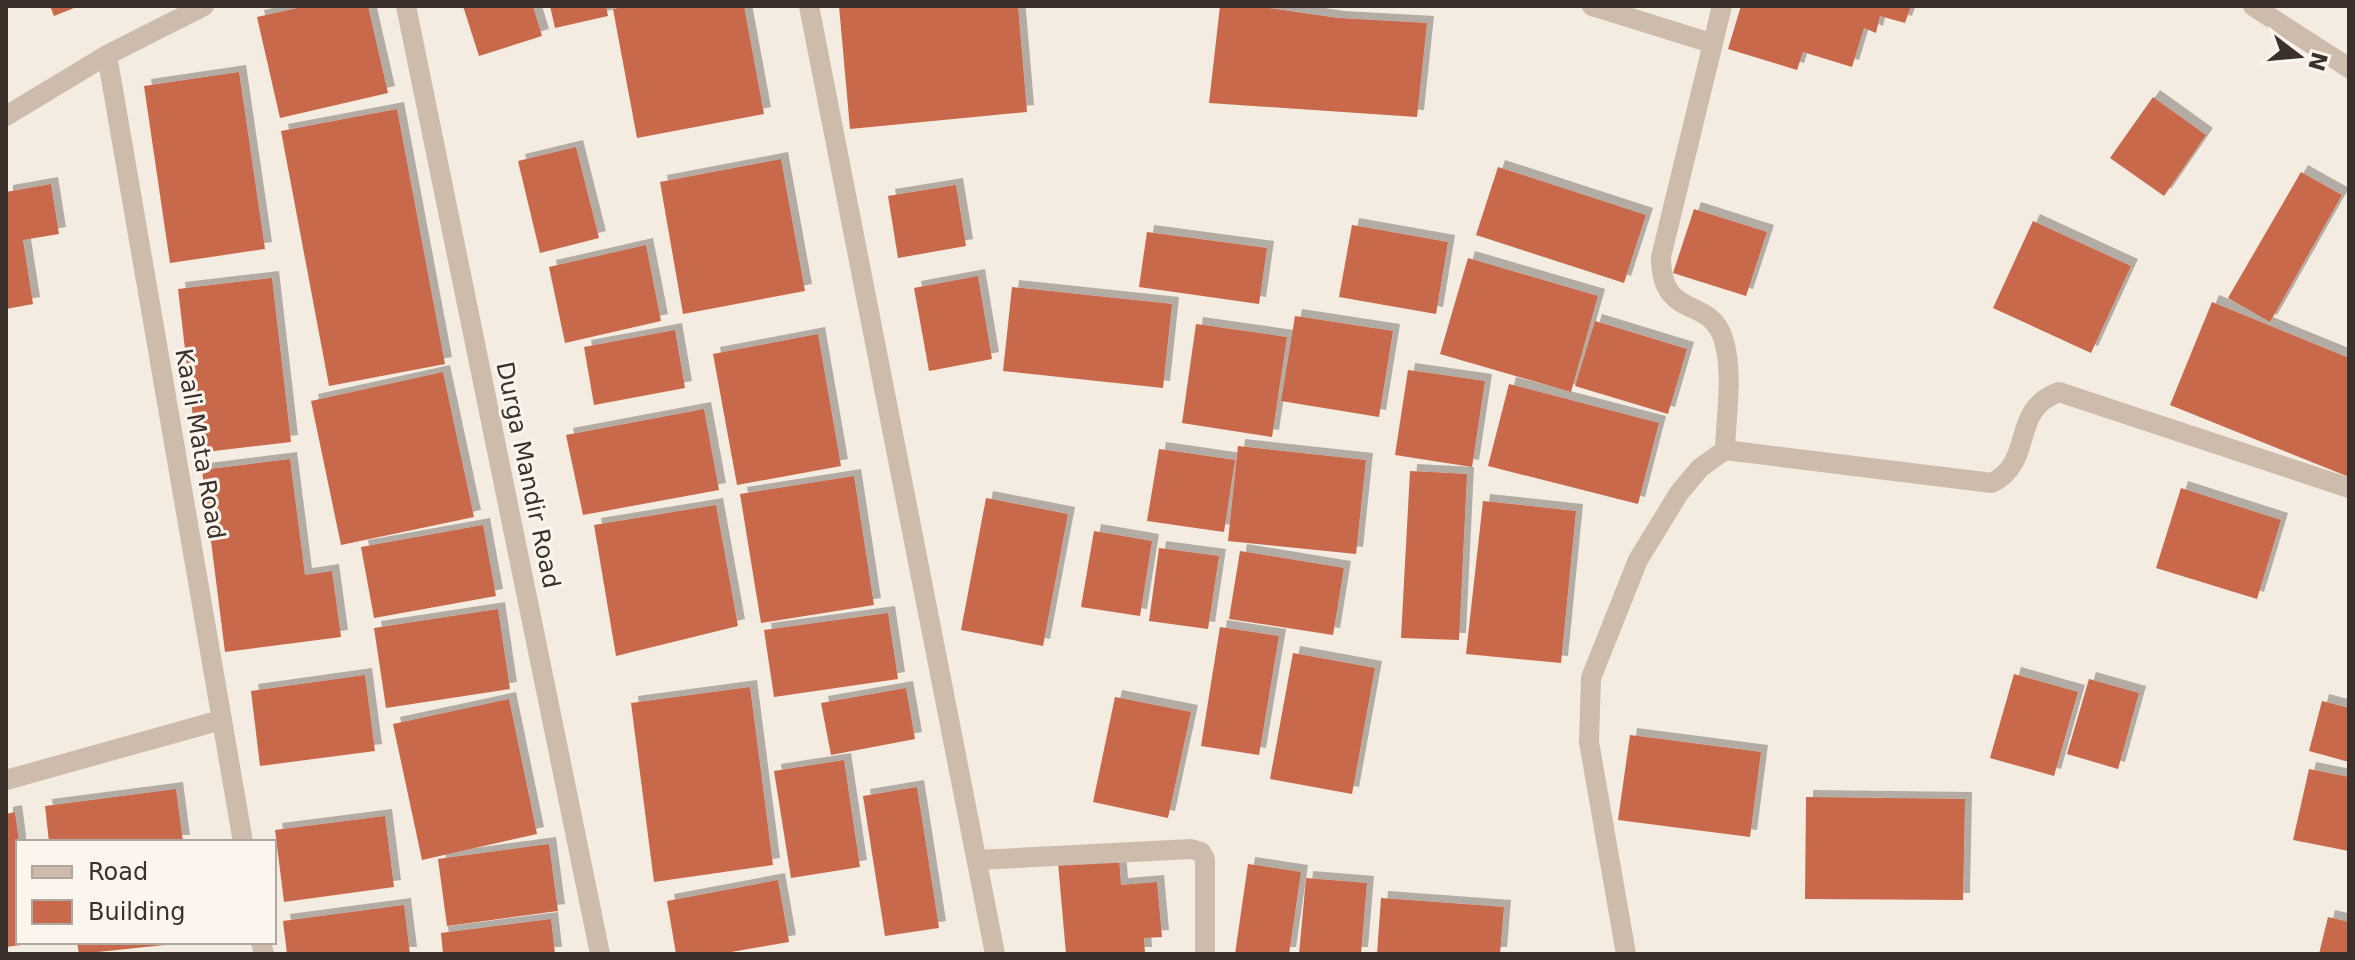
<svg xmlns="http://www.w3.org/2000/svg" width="2355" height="960" font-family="'DejaVu Sans',sans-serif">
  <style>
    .building { fill: #c8694b; filter: url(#shadow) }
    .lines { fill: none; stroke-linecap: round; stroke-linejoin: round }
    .minor { stroke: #cdbbac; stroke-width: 20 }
    .tertiary { stroke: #cdbbac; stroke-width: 20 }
    .labels { text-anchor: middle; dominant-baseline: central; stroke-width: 6; stroke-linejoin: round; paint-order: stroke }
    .street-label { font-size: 24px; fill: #3b302b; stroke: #fbf5ee }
  </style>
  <defs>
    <filter id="shadow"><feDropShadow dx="7" dy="-7" stdDeviation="0" flood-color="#0004"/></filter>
  </defs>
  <rect width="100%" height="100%" fill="#f4ebe1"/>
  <g class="building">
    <polygon points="50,6 79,6 54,16"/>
    <polygon points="306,6 368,6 388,93 280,118 257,17"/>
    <polygon points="463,6 533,6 542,36 479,56"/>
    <polygon points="550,6 606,6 608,16 555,28"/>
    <polygon points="628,6 744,6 764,114 637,138 613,9"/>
    <polygon points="839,6 1018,6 1027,112 850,129"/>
    <polygon points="1220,6 1255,6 1338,18 1427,23 1417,117 1209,103"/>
    <polygon points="1741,6 1911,6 1905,23 1880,16 1876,33 1864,28 1852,67 1803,52 1797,70 1728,49"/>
    <polygon points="239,72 265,249 170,263 144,86"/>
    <polygon points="2153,97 2206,135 2164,196 2110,158"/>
    <polygon points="397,109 445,364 329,386 281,131"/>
    <polygon points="576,147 599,238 540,253 518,161"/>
    <polygon points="781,159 805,291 683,314 660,182"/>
    <polygon points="1498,167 1646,215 1624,283 1476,235"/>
    <polygon points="2301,172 2342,195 2270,322 2228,298"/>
    <polygon points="51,184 59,234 23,240 33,304 6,309 6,192"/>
    <polygon points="956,185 966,246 898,258 888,196"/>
    <polygon points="1694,209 1767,232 1746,296 1673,273"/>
    <polygon points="2033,221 2131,266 2091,353 1993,308"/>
    <polygon points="1352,225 1448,242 1436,314 1339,297"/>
    <polygon points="1147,232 1267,248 1259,304 1139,287"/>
    <polygon points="646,245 661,321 565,343 549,267"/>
    <polygon points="1468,258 1598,296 1571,392 1440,354"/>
    <polygon points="978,276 992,359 929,371 914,288"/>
    <polygon points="272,278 291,442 197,453 178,289"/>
    <polygon points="1012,287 1172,304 1163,388 1003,371"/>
    <polygon points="2212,302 2349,358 2349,477 2170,405"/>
    <polygon points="1295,316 1393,331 1379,417 1281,401"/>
    <polygon points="1595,321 1687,349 1668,414 1575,386"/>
    <polygon points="1196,324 1287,337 1272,437 1182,423"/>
    <polygon points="675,330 685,388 594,405 584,347"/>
    <polygon points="818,334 841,466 737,485 713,354"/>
    <polygon points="1408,370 1485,381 1472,467 1395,455"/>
    <polygon points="443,372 474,517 341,545 311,401"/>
    <polygon points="1509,384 1659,423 1638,504 1488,466"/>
    <polygon points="704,409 719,490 583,515 566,435"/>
    <polygon points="1238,446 1366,460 1356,554 1228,541"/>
    <polygon points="1159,449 1235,460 1224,532 1147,521"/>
    <polygon points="290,459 305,575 332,571 341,637 225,652 202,470"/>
    <polygon points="1410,471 1467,474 1459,640 1401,638"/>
    <polygon points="854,476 874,605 761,623 740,494"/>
    <polygon points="2181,488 2281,520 2257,599 2156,568"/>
    <polygon points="986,498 1068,514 1043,646 961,630"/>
    <polygon points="1483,501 1576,511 1561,663 1466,654"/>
    <polygon points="716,505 738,626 616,656 594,525"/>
    <polygon points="483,525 496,596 374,618 361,547"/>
    <polygon points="1094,531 1152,541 1140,616 1081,607"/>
    <polygon points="1159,548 1219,556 1208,629 1149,621"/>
    <polygon points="1240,551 1344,568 1333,635 1229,619"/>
    <polygon points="498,609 510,689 386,708 374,628"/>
    <polygon points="888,613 898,679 774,697 764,630"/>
    <polygon points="1220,627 1279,636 1259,755 1201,746"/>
    <polygon points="1293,653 1375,668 1352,794 1270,779"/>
    <polygon points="2014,674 2078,692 2054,776 1990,758"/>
    <polygon points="365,675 375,751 260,766 251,691"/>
    <polygon points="2089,679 2139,693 2118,769 2067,754"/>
    <polygon points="750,687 773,865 654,882 631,703"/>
    <polygon points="906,688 915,739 831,755 821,703"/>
    <polygon points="1115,697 1191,712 1168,818 1093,802"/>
    <polygon points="509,699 537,834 422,860 393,724"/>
    <polygon points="2322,701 2349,708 2349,762 2309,751"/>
    <polygon points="1630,735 1761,752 1750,837 1618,820"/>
    <polygon points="844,760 860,867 791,878 774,771"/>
    <polygon points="2309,769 2349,777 2349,851 2293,840"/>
    <polygon points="917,787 939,928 885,936 863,796"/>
    <polygon points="176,789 183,842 49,842 45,806"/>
    <polygon points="1806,797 1965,799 1963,900 1805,899"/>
    <polygon points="15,812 19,842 18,942 29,944 6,947 6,814"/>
    <polygon points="385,816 394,887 284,902 275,830"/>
    <polygon points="549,844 558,911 447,926 438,859"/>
    <polygon points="1119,858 1121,885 1157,882 1162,937 1144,938 1145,954 1066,954 1058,863"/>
    <polygon points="1248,864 1301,872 1289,954 1235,954"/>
    <polygon points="1306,878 1367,883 1361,954 1299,954"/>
    <polygon points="778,880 789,942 720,954 676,954 667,901"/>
    <polygon points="1381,898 1504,907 1500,954 1377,954"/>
    <polygon points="404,905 410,954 287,954 283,921"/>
    <polygon points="2328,917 2349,922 2349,954 2319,954"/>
    <polygon points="551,919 555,954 443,954 441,933"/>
    <polygon points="77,942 174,942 174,944 79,954"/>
  </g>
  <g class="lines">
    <g class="minor">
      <polyline points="406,6 600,954"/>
      <polyline points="809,6 995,954"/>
      <polyline points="1592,6 1711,43"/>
      <path d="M 1722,6 L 1661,257 C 1661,321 1709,295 1723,338 C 1734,371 1726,416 1725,450"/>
      <polyline points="2253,6 2349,68"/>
      <polyline points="107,55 243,842"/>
      <polyline points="6,780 221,720"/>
      <polyline points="977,860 1191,849 1201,852 1205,859 1205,954"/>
      <polyline points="261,942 264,954"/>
      <path d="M 1626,954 L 1589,742 L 1591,678 L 1638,560 L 1679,493 L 1700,468 L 1725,450 L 1992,483 C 2036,460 2009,410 2059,392 L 2349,488"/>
    </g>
    <polyline class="tertiary" points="6,116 107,55 204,6"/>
  </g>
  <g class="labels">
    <g class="street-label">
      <text transform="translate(200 444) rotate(80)">Kaali Mata Road</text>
      <text transform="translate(528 475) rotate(78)">Durga Mandir Road</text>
    </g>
  </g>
  <rect width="2355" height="960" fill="none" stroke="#3b302b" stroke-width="16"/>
  <rect x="16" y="840" width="260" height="104" fill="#fbf5ee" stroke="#aea6a0" stroke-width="2"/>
  <rect x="32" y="866" width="40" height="12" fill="#cdbbac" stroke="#aea6a0" stroke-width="2"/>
  <text x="88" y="880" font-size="24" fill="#3b302b">Road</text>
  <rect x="32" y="900" width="40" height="24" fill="#c8694b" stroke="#aea6a0" stroke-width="2"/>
  <text x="88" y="920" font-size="24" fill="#3b302b">Building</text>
  <g transform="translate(2299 56) rotate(106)" stroke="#fbf5ee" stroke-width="6" paint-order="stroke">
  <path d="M0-6L14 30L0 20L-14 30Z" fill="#3b302b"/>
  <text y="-12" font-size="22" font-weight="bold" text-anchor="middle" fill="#3b302b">N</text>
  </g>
</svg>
